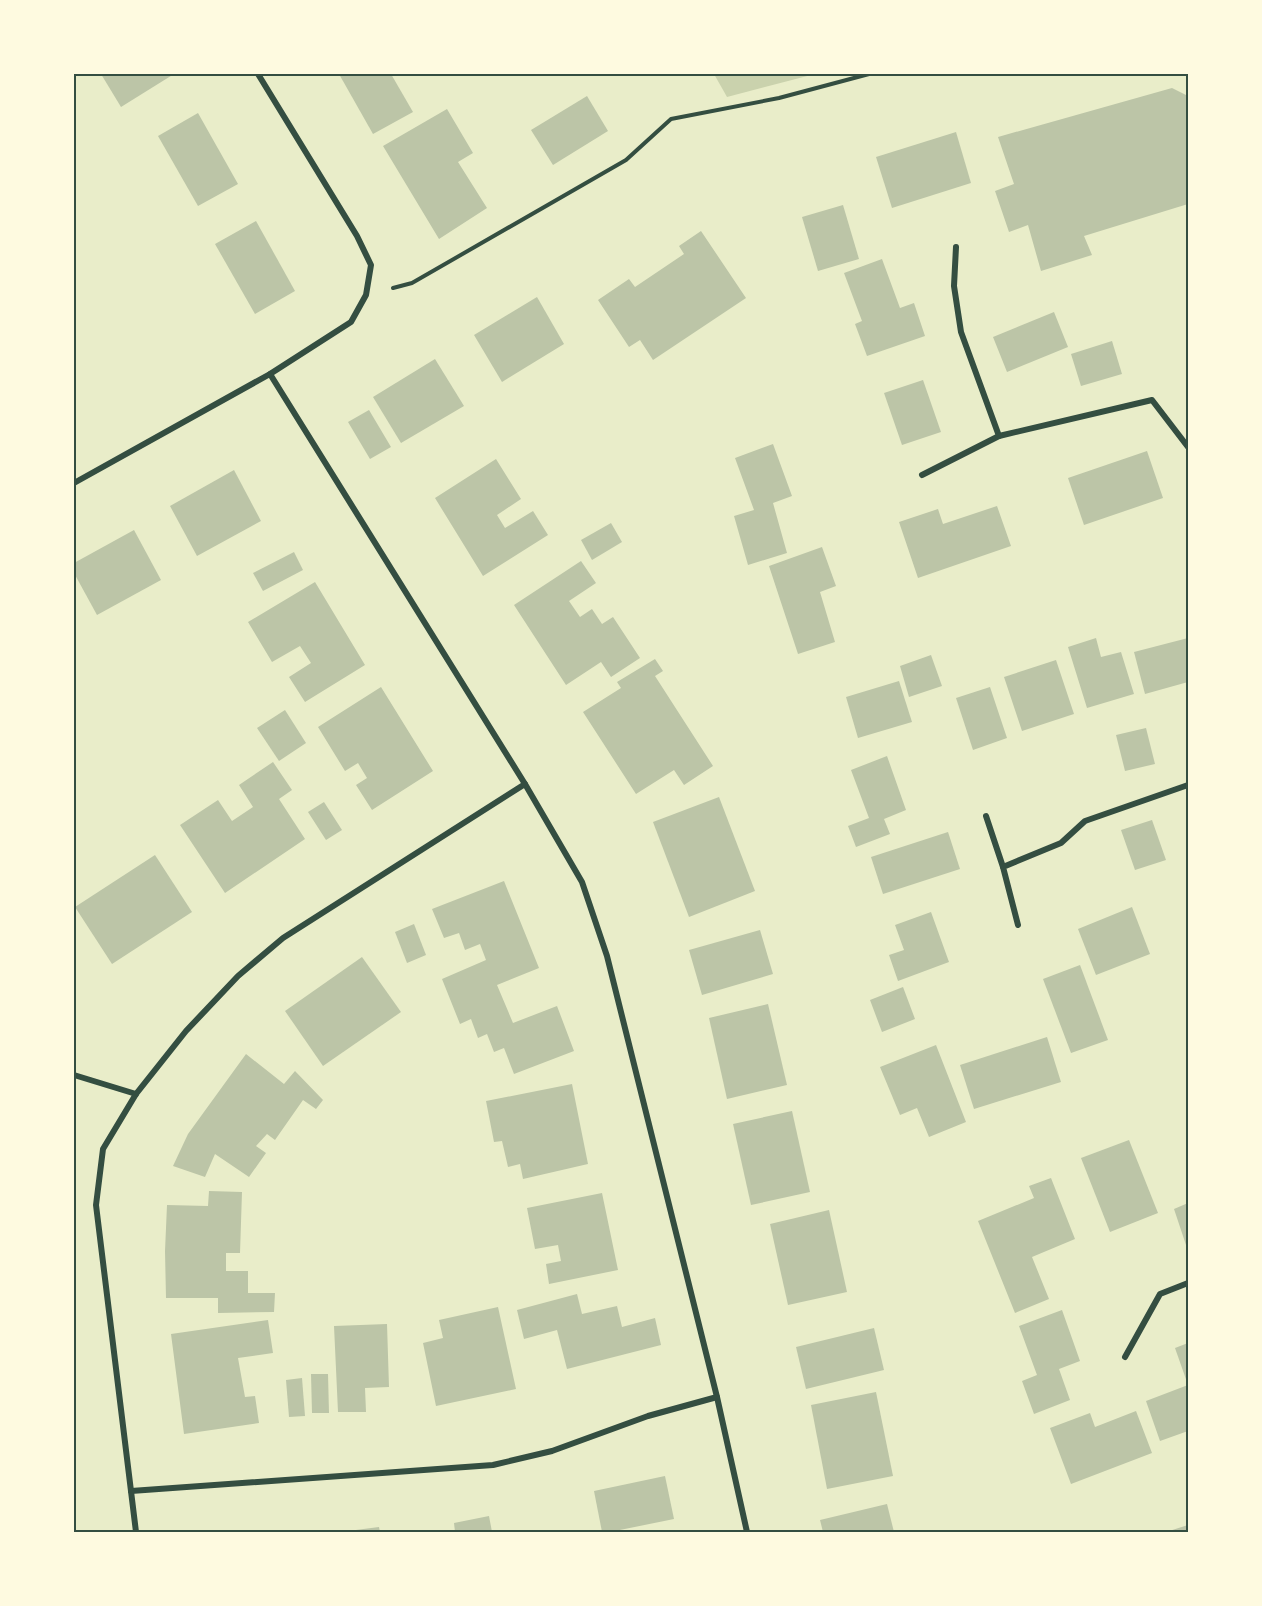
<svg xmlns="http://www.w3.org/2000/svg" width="1262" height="1606" font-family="Literata,serif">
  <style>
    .green { fill: #cad2ad }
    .building { fill: #bcc5a7 }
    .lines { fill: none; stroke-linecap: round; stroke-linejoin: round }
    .path { stroke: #344e41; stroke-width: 4 }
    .minor { stroke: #344e41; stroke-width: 6 }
    .neatline { fill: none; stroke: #344e41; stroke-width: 2 }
  </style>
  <rect width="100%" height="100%" fill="#e9edc9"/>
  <polygon class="green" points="714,74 815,74 727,97"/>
  <g class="building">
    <polygon points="101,74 174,74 121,107"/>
    <polygon points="339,74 391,74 413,112 373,134"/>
    <polygon points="1172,88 1188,96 1188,204 1084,236 1092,255 1041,271 1028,225 1009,232 995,191 1014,184 998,137"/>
    <polygon points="587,96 608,131 553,165 531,130"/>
    <polygon points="447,109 473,153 458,162 487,208 439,239 383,146"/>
    <polygon points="198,113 238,184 198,206 158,136"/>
    <polygon points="956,132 971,183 892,208 876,157"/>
    <polygon points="843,205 859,259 818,271 802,217"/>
    <polygon points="256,221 295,291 255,314 215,244"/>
    <polygon points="701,231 746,298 653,360 640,340 629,347 598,300 629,279 635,287 684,254 679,246"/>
    <polygon points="882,259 900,308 914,303 925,336 867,356 855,324 862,321 844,273"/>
    <polygon points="537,297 564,344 502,382 474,335"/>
    <polygon points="1054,312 1068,347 1007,372 993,337"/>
    <polygon points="1112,341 1122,374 1081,386 1071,354"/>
    <polygon points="435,359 464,406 401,443 373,397"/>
    <polygon points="923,380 941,432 902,445 884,393"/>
    <polygon points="369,410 391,447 370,459 348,422"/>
    <polygon points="773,444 792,496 773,503 787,553 748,565 734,516 754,510 735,458"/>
    <polygon points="1147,451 1163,498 1084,525 1068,478"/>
    <polygon points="496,459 521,499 497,515 505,528 533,511 548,535 483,576 435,498"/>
    <polygon points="234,470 261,521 197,556 170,506"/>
    <polygon points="997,506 1011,546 918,578 899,522 938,509 943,524"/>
    <polygon points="611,523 622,542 592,560 581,540"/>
    <polygon points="134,530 161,580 97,615 74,573 74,563"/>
    <polygon points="822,547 836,586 820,592 835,642 798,654 769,566"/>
    <polygon points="294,552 303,570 263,591 253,573"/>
    <polygon points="581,561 596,583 569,601 580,617 592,609 602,624 613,617 640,658 611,677 601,662 566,685 514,605"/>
    <polygon points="315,582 365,665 305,702 289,677 311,663 300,646 272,662 248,622"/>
    <polygon points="1096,638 1101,657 1121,652 1134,694 1087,708 1068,647"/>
    <polygon points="1188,638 1188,682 1145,694 1134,652"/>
    <polygon points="931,655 942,686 909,697 900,666"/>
    <polygon points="655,659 663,671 655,676 713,766 684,785 674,770 636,794 583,712 621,688 617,682"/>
    <polygon points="1056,660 1074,714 1022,731 1004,677"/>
    <polygon points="899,681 912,722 858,738 846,697"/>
    <polygon points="381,687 433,771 372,810 356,785 367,778 358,763 345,771 318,727"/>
    <polygon points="990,687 1007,738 973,750 956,698"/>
    <polygon points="285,710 306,743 279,761 257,728"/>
    <polygon points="1146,728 1155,764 1125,771 1116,735"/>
    <polygon points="887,756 906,810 884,819 890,834 856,847 848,826 869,818 851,770"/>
    <polygon points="273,762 292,790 279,799 305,839 225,893 180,825 218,800 232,821 253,807 239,785"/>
    <polygon points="719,797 755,891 689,917 653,822"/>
    <polygon points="324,802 342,830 326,840 308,812"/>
    <polygon points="1152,820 1166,860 1135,870 1121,830"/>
    <polygon points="948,832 960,869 883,894 871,857"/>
    <polygon points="155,855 192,912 112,964 75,907"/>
    <polygon points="504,881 539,968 497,985 513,1023 557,1006 574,1051 514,1074 504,1048 494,1052 487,1034 478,1038 471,1019 460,1024 442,979 486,960 480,944 465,950 459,933 444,938 432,909"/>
    <polygon points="1132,907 1150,954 1096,975 1078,929"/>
    <polygon points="931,912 949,962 898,981 889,955 904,950 895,925"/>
    <polygon points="414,924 426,955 407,963 395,932"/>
    <polygon points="760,930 773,974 702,995 689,950"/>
    <polygon points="362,957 401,1012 323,1066 285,1011"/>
    <polygon points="1080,965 1108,1040 1071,1053 1043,979"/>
    <polygon points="903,987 915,1019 882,1032 870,1000"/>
    <polygon points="768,1004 787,1085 727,1099 709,1018"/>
    <polygon points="1047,1037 1061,1082 974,1109 960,1065"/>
    <polygon points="936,1045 966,1122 929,1137 917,1108 900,1115 880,1067"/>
    <polygon points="246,1054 284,1084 295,1071 323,1100 316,1109 303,1100 275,1140 267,1134 256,1146 266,1153 249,1177 215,1154 205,1177 173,1166 188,1134"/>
    <polygon points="572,1084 588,1164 523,1179 520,1164 508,1167 502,1141 494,1142 486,1101"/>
    <polygon points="792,1111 810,1192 751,1205 733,1124"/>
    <polygon points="1129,1140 1158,1213 1110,1232 1081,1158"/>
    <polygon points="1051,1178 1075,1239 1032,1257 1049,1299 1015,1313 978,1221 1034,1198 1029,1186"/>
    <polygon points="209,1191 242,1192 240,1253 226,1253 226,1271 248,1271 248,1293 275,1293 274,1312 218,1313 218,1298 166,1298 165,1251 167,1205 208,1206"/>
    <polygon points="602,1193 618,1270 549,1284 546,1264 561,1261 558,1245 535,1249 527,1208"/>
    <polygon points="1188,1203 1188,1251 1174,1209"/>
    <polygon points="829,1210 847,1292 788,1305 770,1224"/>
    <polygon points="577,1294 582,1314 617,1306 622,1327 655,1318 661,1345 567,1369 557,1330 524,1339 517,1310"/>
    <polygon points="498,1307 516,1389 436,1406 423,1343 443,1338 439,1320"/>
    <polygon points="1062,1310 1080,1361 1059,1369 1070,1400 1034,1414 1022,1381 1037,1375 1019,1326"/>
    <polygon points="268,1320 273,1353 238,1358 245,1397 255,1396 259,1423 184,1434 171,1334"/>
    <polygon points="387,1324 389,1387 365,1388 366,1412 338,1412 334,1326"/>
    <polygon points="874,1328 884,1370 806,1389 796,1347"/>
    <polygon points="1188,1343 1188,1385 1175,1348"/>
    <polygon points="311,1374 328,1374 329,1413 312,1413"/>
    <polygon points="302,1378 305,1416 289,1417 286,1380"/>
    <polygon points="1188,1385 1188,1431 1160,1441 1146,1401"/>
    <polygon points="876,1392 893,1476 827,1489 811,1405"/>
    <polygon points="1136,1411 1152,1453 1071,1484 1050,1428 1090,1413 1095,1427"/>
    <polygon points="665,1476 674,1519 610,1532 602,1532 594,1491"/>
    <polygon points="887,1504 894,1532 823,1532 820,1520"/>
    <polygon points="489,1516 492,1532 455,1532 454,1523"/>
    <polygon points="1188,1525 1188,1532 1166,1532"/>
    <polygon points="379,1527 380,1532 348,1532 348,1531"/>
  </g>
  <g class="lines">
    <polyline class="path" points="393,288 412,283 626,160 671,119 779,98 869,74"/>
    <g class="minor">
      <polyline points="956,247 954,286 961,332 999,436 1152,400 1188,447"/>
      <polyline points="270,374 525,784 582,882 607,956 717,1397 747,1532"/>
      <polyline points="922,475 999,436"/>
      <polyline points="74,483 270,374 351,322 366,295 371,265 357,236 258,74"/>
      <polyline points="986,816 1003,867"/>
      <polyline points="1018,925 1003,867 1061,843 1085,821 1188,785"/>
      <polyline points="74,1075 136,1094"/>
      <polyline points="1125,1357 1160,1294 1188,1283"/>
      <polyline points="131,1491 493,1465 552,1451 648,1416 717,1397"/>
      <polyline points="136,1532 96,1205 103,1149 136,1094 186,1031 238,976 283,938 525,784"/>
    </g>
  </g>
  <rect width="1262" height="1606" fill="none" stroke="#fefae0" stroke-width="150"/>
  <rect x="75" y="75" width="1112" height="1456" class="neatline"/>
</svg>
